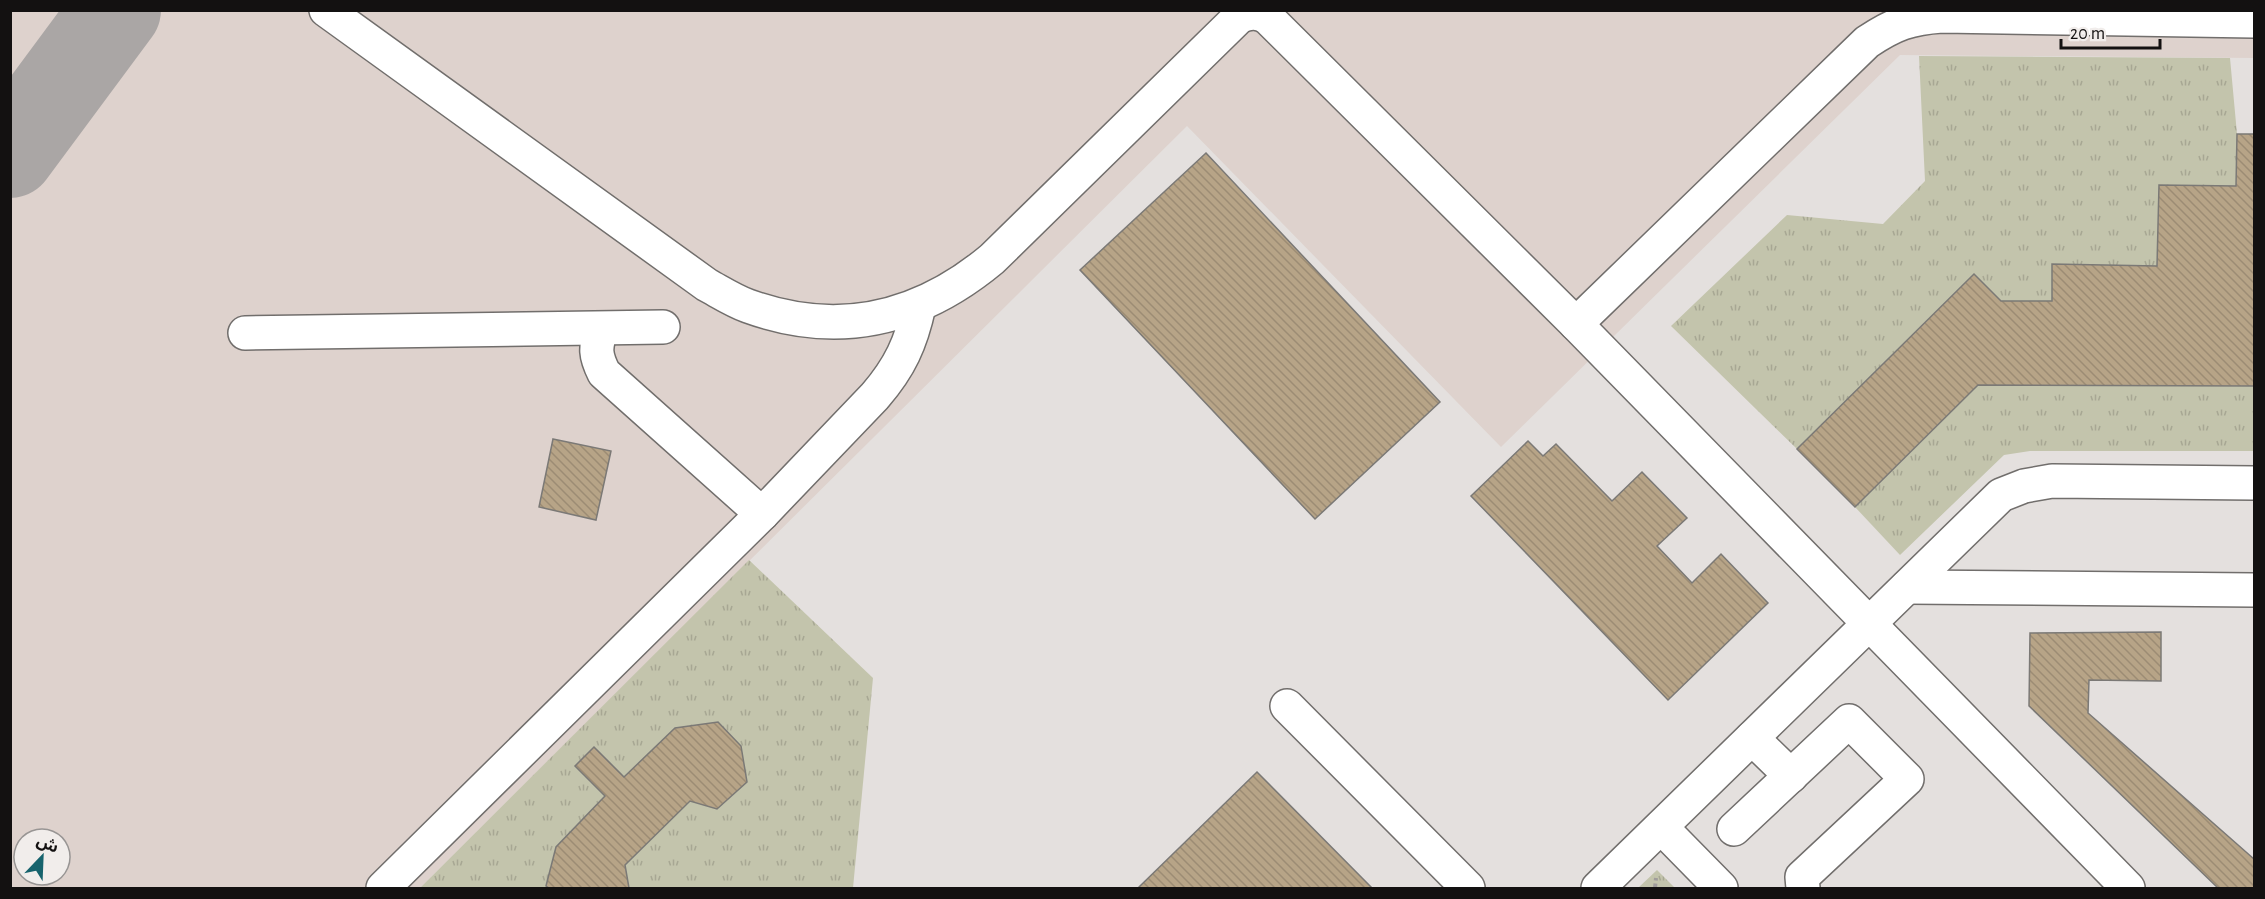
<svg xmlns="http://www.w3.org/2000/svg" width="2265" height="899" font-family="'Alegreya Sans','Noto Sans Arabic',sans-serif">
  <style>
    .built { fill: #ded2cd; fill-rule: evenodd }
    .grass { fill: url(#grass-tufts) }
    .lines { fill: none; stroke-linecap: round; stroke-linejoin: round }
    .taxiway { stroke: #aaa6a5; stroke-width: 90 }
    .building { fill: url(#building-back-hatch); stroke: #7b7976; stroke-width: 1.5 }
    .minor-casing { stroke: #716e6c; stroke-width: 36 }
    .path { stroke: #a09c9b; stroke-width: 4; stroke-dasharray: 4.5 3; stroke-linecap: butt }
    .minor { stroke: #fff; stroke-width: 33 }
  </style>
  <defs>
    <pattern id="grass-tufts" width="24" height="20" patternUnits="userSpaceOnUse" patternTransform="scale(1.5)"><rect width="24" height="20" fill="#c3c4ac"/><path d="M3 7l-1-3M5 7V3M7 7l1-3M15 17l-1-3M17 17v-4M19 17l1-3" fill="none" stroke="#a7a793"/></pattern>
    <pattern id="building-back-hatch" width="6" height="6" patternUnits="userSpaceOnUse" patternTransform="scale(1.5)"><rect width="6" height="6" fill="#b7a487"/><path d="M-1 5l2 2M0 0l6 6M5-1l2 2" fill="none" stroke="#9c8c74"/></pattern>
  </defs>
  <rect width="100%" height="100%" fill="#e4e0de"/>
  <path class="built" d="M 2254,10 L 2254,58 L 1900,55 L 1501,447 L 1187,126 L 420,888 L 11,888 L 10,11 ZM 24,839 L 60,839 L 60,875 L 24,875 Z"/>
  <g class="grass">
    <polygon points="1919,56 2230,58 2237,134 2236,186 2159,185 2157,266 2052,301 2001,301 1974,274 1797,449 1671,326 1787,215 1883,224 1925,181"/>
    <polygon points="1978,385 2254,386 2254,451 2030,451 2004,455 1900,555 1855,507"/>
    <polygon points="749,560 873,678 853,888 420,888"/>
    <polygon points="1657,870 1675,888 1638,888"/>
  </g>
  <g class="lines">
    <polyline class="taxiway" points="10,153 116,10"/>
  </g>
  <g class="building">
    <polygon points="2237,134 2254,134 2254,386 1978,385 1855,507 1797,449 1974,274 2001,301 2052,301 2052,264 2157,266 2159,185 2236,186"/>
    <polygon points="1206,153 1440,402 1315,519 1080,270"/>
    <polygon points="553,439 611,451 596,520 539,507"/>
    <polygon points="1528,441 1543,456 1556,444 1612,501 1642,472 1687,518 1657,546 1692,583 1721,554 1768,603 1668,700 1471,496"/>
    <polygon points="2161,632 2161,681 2089,680 2088,713 2254,859 2254,888 2218,888 2029,706 2030,633"/>
    <polygon points="718,722 741,746 747,782 717,809 690,801 625,865 629,888 549,888 546,886 556,847 605,796 575,766 594,747 624,777 675,728"/>
    <polygon points="1257,772 1372,888 1138,888"/>
  </g>
  <g class="lines">
    <g class="minor-casing">
      <g id="minor">
        <path d="M 326,10 L 707,285 C 720,292 734,301 748,306 C 839,339 920,319 992,259 L 1239,17 C 1250,12 1258,12 1268,18 L 1576,324 L 2128,888"/>
        <path d="M 1576,324 L 1867,42 C 1894,24 1910,18 1942,16 L 2254,21"/>
        <path d="M 601,330 C 595,348 595,355 604,373 L 762,514"/>
        <polyline points="245,333 663,327"/>
        <polyline points="1907,587 2254,590"/>
        <polyline points="1287,706 1468,888"/>
        <polyline points="1752,738 1791,776"/>
        <polyline points="1661,827 1721,888"/>
        <polyline points="1734,829 1849,721 1907,779 1802,877 1803,888"/>
        <path d="M 383,888 L 762,514 L 875,396 C 900,367 911,343 919,306"/>
        <polyline points="1598,888 2001,495 2024,486 2052,481 2254,483"/>
      </g>
    </g>
    <polyline class="path" points="1655,888 1656,878"/>
    <use href="#minor" class="minor"/>
  </g>
  <rect width="2265" height="899" fill="none" stroke="#131111" stroke-width="24"/>
  <g transform="translate(42 857) rotate(23)"><circle r="28" fill="#f1edeb" stroke="#989594" stroke-width="1.5"/>
  <path d="M0-4.5L10 22L0 15L-10 22Z" fill="#17636d"/>
  <text y="-9" font-size="16" font-weight="bold" text-anchor="middle" fill="#131111">ش</text>
  </g>
  <path d="M2061 39v9h99v-9" fill="none" stroke="#131111" stroke-width="3"/>
  <text x="2070" y="39" font-size="18" fill="#131111" stroke="#f1edeb" stroke-width="4.5" paint-order="stroke">20 m</text>
</svg>
